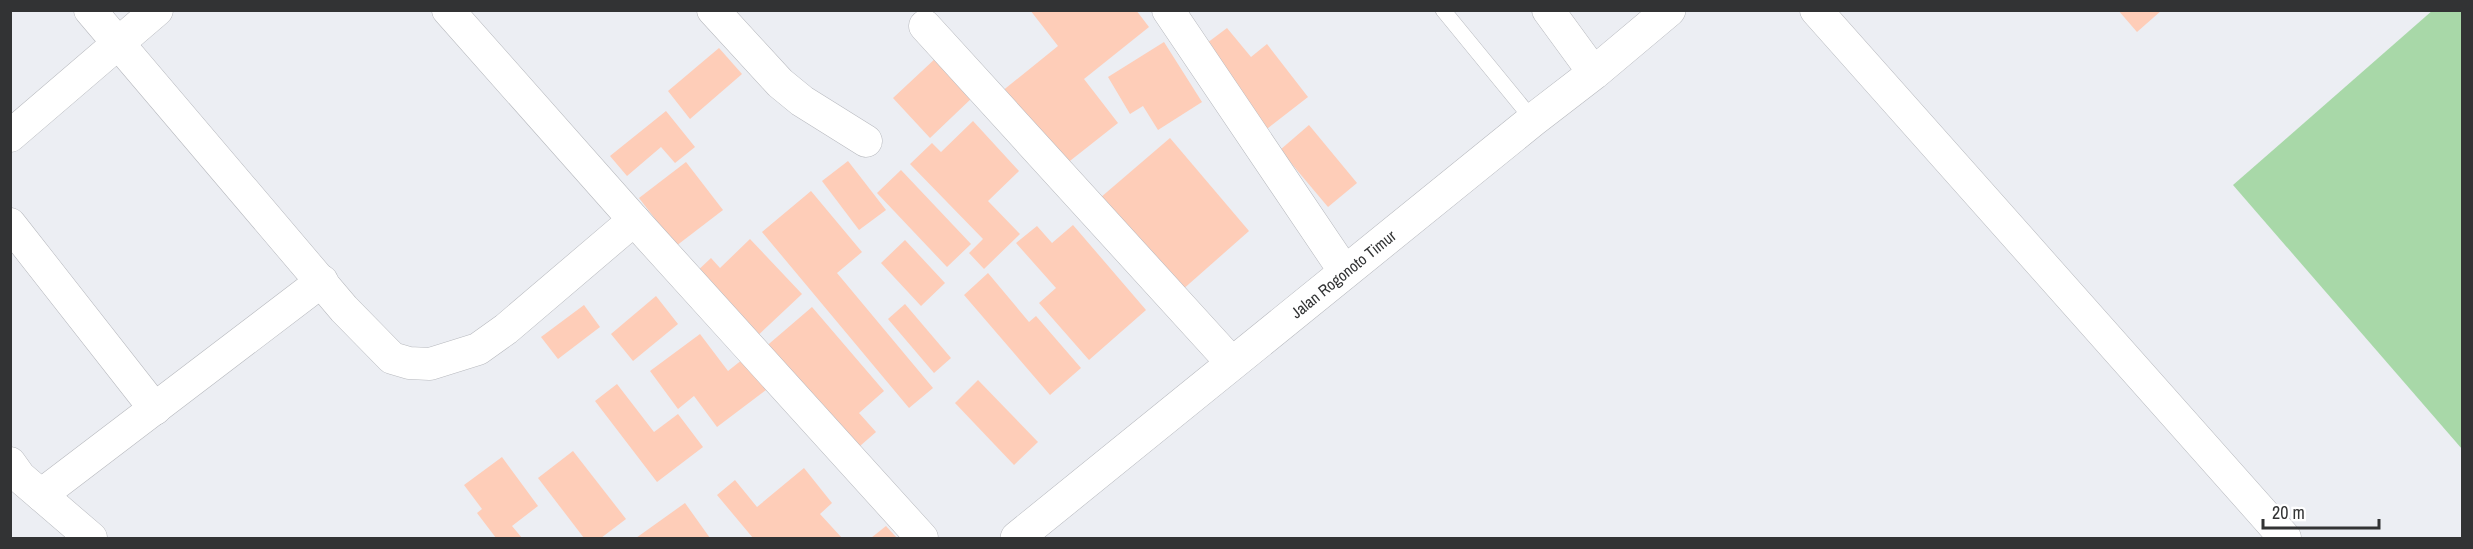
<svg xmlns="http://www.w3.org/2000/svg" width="2473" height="549" font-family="'Archivo Narrow',sans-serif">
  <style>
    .green { fill: #a8d8a8 }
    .building { fill: #fecdb8 }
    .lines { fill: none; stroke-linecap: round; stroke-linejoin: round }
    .service-casing { stroke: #b7b9be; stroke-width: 16 }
    .minor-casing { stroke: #b7b9be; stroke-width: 33 }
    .secondary-casing { stroke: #b7b9be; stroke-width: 34 }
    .service { stroke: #fff; stroke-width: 15 }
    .minor { stroke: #fff; stroke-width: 32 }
    .secondary { stroke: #fff; stroke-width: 33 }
    .labels { text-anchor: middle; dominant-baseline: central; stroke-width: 6; stroke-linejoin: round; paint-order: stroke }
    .street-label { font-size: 16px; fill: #323334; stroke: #fff }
  </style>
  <rect width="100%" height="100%" fill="#eceef3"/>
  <polygon class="green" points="2433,10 2462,11 2462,449 2233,185"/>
  <g class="building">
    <polygon points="1030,10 1136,10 1149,27 1084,79 1118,123 1061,168 1001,92 1058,46"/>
    <polygon points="2118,10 2162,10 2137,32"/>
    <polygon points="1227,28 1251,57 1267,44 1308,97 1263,132 1199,49"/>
    <polygon points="1164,42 1202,102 1158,130 1143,106 1130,114 1108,77"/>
    <polygon points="719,48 742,74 690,119 668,91"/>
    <polygon points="937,57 974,96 930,138 893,98"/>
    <polygon points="666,111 695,147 675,163 661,147 627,176 610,156"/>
    <polygon points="973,121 1019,171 988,201 1020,234 984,269 969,253 983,239 910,164 932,143 941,152"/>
    <polygon points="1309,125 1357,183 1328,207 1280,150"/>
    <polygon points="1170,138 1249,231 1181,291 1100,198"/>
    <polygon points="848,161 886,210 859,230 822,181"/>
    <polygon points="686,162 723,210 676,246 639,198"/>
    <polygon points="901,170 971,244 947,267 877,193"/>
    <polygon points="811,191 862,252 837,273 933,388 909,408 762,232"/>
    <polygon points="1073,225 1146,310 1089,360 1039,303 1056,288 1016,243 1037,226 1052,243"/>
    <polygon points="750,239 802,294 754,339 693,275 711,258 720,268"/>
    <polygon points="905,240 945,283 921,306 881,263"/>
    <polygon points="988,273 1029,322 1036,316 1081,368 1050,395 964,295"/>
    <polygon points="656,296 678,324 633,361 611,334"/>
    <polygon points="905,304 951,358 934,373 888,319"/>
    <polygon points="584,305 600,327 558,359 541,337"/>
    <polygon points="812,307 884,391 859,413 876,432 852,453 763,349"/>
    <polygon points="700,334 728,371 743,359 766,390 717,427 694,396 678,409 650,371"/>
    <polygon points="978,380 1038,442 1014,465 955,403"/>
    <polygon points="617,384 654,432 678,414 703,447 657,482 595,401"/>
    <polygon points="573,451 626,519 601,538 584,538 538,478"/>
    <polygon points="502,457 538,506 512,526 522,538 496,538 477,513 482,509 464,485"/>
    <polygon points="804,468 832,503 820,514 842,538 753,538 717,495 735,480 757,507"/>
    <polygon points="685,503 710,538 636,538"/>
    <polygon points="886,526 897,538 871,538"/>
  </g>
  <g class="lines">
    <g class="service-casing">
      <polyline id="service" points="1443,10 1533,120"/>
    </g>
    <g class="minor-casing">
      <g id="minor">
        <polyline points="90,10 344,309 392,358 409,363 430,364 478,349 506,329 634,220"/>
        <polyline points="448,10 634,220 922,538"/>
        <polyline points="713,10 780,83 802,101 866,141"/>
        <polyline points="1168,10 1345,272"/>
        <polyline points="1548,10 1594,73"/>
        <polyline points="1816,10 2285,538"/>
        <polyline points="925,26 1232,363"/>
        <polyline points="10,136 157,10"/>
        <polyline points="10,224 155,409"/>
        <polyline points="10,463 20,477 91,538"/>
        <polyline points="41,495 322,281"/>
      </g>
    </g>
    <g class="secondary-casing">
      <polyline id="secondary" points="1017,538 1533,120 1594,73 1669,10"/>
    </g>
    <use href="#service" class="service"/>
    <use href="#minor" class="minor"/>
    <use href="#secondary" class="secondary"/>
  </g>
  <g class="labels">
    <g class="street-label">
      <text transform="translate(1343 274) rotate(-39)">Jalan Rogonoto Timur</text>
    </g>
  </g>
  <rect width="2473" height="549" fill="none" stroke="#323334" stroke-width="24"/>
  <path d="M2263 519v9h116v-9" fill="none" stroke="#323334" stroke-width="3"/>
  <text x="2272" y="519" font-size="18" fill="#323334" stroke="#ffffff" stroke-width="4.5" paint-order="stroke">20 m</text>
</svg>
